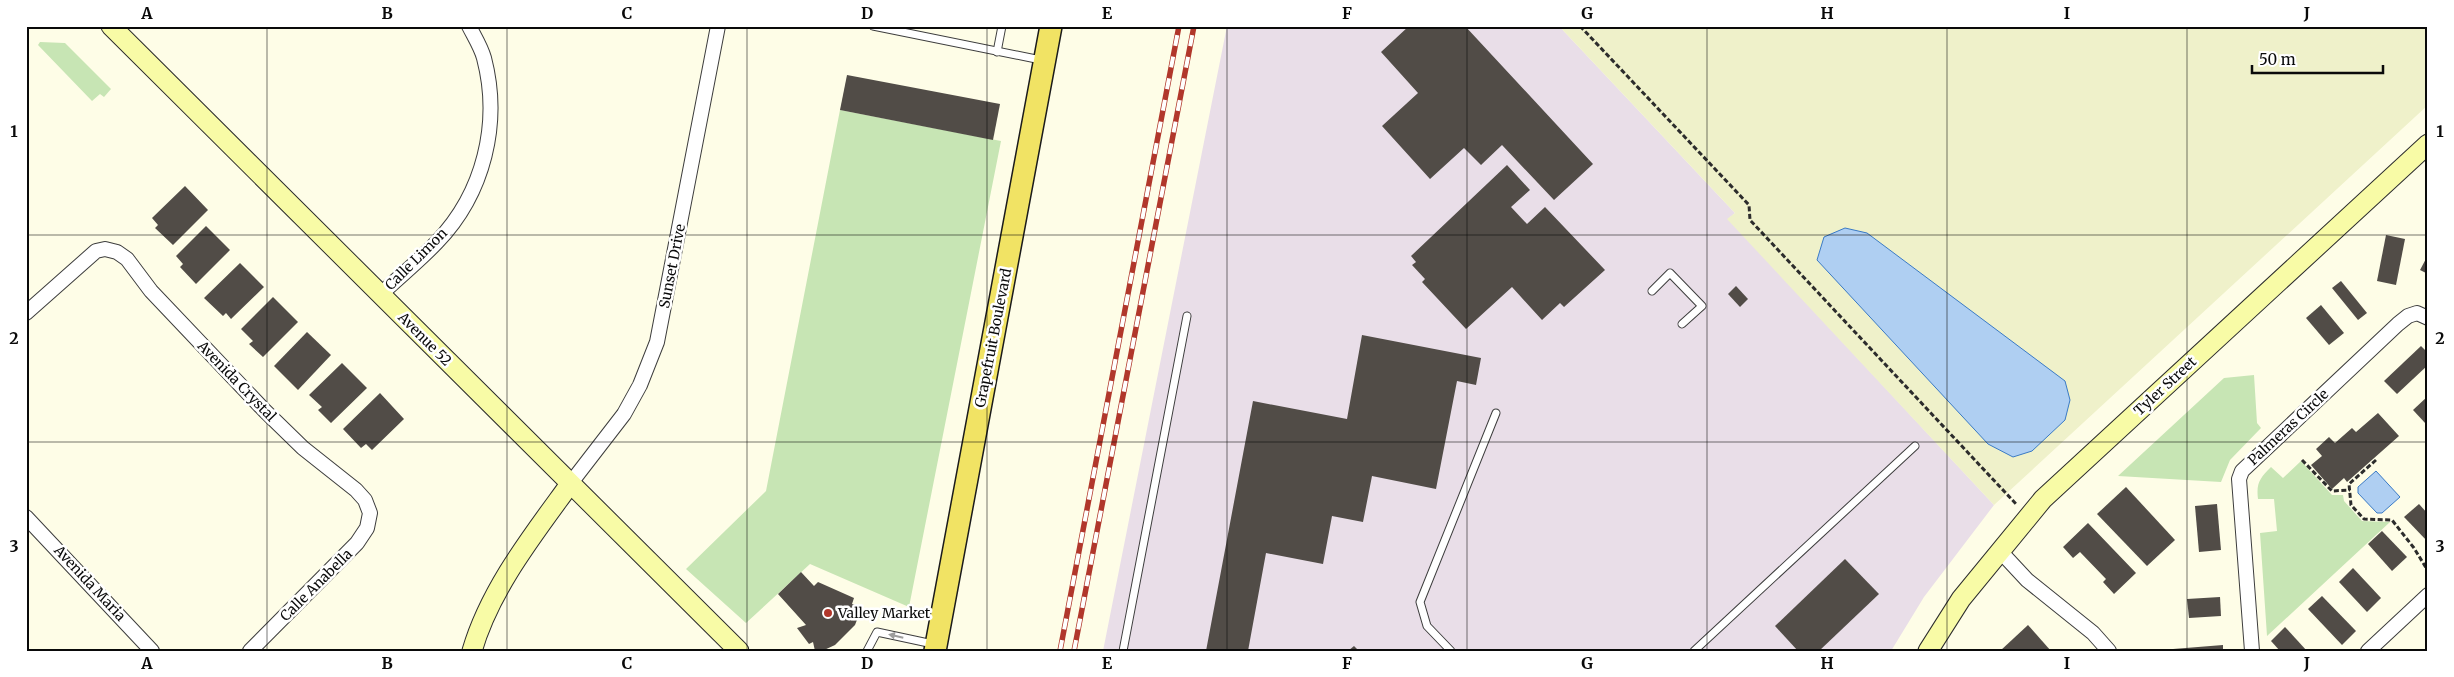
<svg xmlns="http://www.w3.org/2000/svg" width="2454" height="677" font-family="Merriweather,serif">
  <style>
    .industrial { fill: #e9dee8 }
    .farmland { fill: #eff1ca }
    .green { fill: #c7e5b4 }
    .water { fill: #afcff2; stroke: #3a7ac5 }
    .building { fill: #514c47 }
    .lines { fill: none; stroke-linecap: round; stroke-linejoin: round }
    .lane-casing { stroke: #3d3d3d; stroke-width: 9 }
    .street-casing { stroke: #3d3d3d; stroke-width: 16 }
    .secondary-casing { stroke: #2c2c2c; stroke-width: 21 }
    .primary-casing { stroke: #1b1b1b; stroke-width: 24 }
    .path { stroke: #2c2c2c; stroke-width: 3; stroke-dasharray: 5 2.5; stroke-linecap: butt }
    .lane { stroke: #fff; stroke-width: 7 }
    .street { stroke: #fff; stroke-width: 14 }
    .secondary { stroke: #f8fba6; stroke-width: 19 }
    .primary { stroke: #f1e364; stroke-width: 21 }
    .rail-casing { stroke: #b1372b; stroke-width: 5.5 }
    .rail { stroke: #fff; stroke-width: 4; stroke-dasharray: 11; stroke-linecap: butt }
    .oneway { fill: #9d9d9d }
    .grid { fill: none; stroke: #0a0a0a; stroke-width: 1; stroke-opacity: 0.55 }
    .poi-dot { fill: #b1372b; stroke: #fff; stroke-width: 2 }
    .labels { text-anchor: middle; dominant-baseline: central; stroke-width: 5; stroke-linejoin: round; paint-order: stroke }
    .street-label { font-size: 14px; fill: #0a0a0a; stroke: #fff }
    .poi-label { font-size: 14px; fill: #0a0a0a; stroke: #fff; text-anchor: start }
    .neatline { fill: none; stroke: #0a0a0a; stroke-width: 2 }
    .grid-label { font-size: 16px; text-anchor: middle; font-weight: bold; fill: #0a0a0a }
  </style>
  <rect width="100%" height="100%" fill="#fefde7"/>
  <polygon class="industrial" points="1227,26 1559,26 1735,213 1728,219 1994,505 1924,597 1891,651 1103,651"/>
  <polygon class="farmland" points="1559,26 2428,26 2428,105 1994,505 1727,219 1735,213"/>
  <g class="green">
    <polygon points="40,42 65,43 111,89 104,97 100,94 92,101 38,45"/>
    <polygon points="840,110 1001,141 909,607 810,564 746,623 686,569 766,491"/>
    <polygon points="2254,375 2257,423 2261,428 2230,460 2221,482 2118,476 2224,378"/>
    <path d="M 2301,461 L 2332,495 L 2343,495 L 2344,501 L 2362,521 L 2390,522 L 2267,636 L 2260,533 L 2277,531 L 2274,499 L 2258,499 C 2256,483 2260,478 2271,467 L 2283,478 Z"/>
  </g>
  <g class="water">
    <polygon points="1845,228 1867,233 2065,381 2070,400 2065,420 2032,451 2013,457 1988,444 1817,260 1824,237"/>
    <polygon points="2376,471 2400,497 2382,513 2377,513 2358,493 2358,487"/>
  </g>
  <g class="building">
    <polygon points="1409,26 1465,26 1593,164 1554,200 1502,145 1481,165 1464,148 1430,179 1382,126 1418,93 1381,52"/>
    <polygon points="847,75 1000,104 993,140 840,110"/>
    <polygon points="1507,165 1530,190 1511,207 1527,224 1545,207 1605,270 1564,307 1560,303 1542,320 1512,287 1466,329 1422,282 1425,279 1412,265 1416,262 1411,256"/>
    <polygon points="185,186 208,210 173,245 155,228 158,225 152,218"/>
    <polygon points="206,226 230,250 196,284 180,267 183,264 176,256"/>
    <polygon points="2386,235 2405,239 2396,285 2377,281"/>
    <polygon points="2428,255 2428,274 2420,270"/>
    <polygon points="240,263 264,287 231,319 226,313 223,316 204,298"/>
    <polygon points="2341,281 2367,313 2358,320 2332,288"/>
    <polygon points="1736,286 1748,299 1740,307 1728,294"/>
    <polygon points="273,297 298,322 263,357 249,344 253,341 241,329"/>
    <polygon points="2321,305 2344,333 2329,345 2306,318"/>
    <polygon points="307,332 331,355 298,390 274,366"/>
    <polygon points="1362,335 1481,358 1476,385 1457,381 1436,489 1372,476 1363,522 1332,516 1323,564 1266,553 1248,651 1206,651 1253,401 1347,419"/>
    <polygon points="2421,346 2428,353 2428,365 2397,394 2384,381"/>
    <polygon points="342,363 367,388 331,423 318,410 322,407 309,395"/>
    <polygon points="380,393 404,419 372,450 366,444 361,448 343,429"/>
    <polygon points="2428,396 2428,422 2426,424 2413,410"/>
    <polygon points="2378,413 2399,436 2347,482 2344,478 2332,489 2311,465 2322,456 2316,449 2329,437 2335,443 2352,428 2356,432"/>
    <polygon points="2126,487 2175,540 2147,566 2097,514"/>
    <polygon points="2217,504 2221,550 2199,552 2195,506"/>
    <polygon points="2419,504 2428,514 2428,542 2404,517"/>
    <polygon points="2088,523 2136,573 2114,594 2103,582 2106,579 2080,552 2073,558 2063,547"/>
    <polygon points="2382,531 2407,557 2392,571 2368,544"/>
    <polygon points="1845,559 1879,594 1819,651 1798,651 1775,626"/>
    <polygon points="2353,568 2381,598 2367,612 2339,582"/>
    <polygon points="801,572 814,586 818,582 854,598 852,604 862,607 855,625 835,645 822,651 815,651 813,642 809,644 797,628 806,625 778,594"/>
    <polygon points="2322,596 2356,631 2342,645 2308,609"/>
    <polygon points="2220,597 2221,616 2189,618 2187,599"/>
    <polygon points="2028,625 2051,651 2000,651"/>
    <polygon points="2285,627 2307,651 2280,651 2271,641"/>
    <polygon points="2223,645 2223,651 2173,651 2173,649"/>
    <polygon points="1354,646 1359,651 1348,651"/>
  </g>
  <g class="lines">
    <g class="lane-casing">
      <g id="lane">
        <polyline points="873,26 1041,60"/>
        <polyline points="997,52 1002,26"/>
        <polyline points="1652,291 1670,273 1702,306 1682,324"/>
        <polyline points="867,651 877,632 933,644"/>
        <polyline points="1123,651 1187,316"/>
        <polyline points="1451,651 1427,626 1420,602 1496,413"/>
        <polyline points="1694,651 1915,446"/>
      </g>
    </g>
    <g class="street-casing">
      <g id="street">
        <path d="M 380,295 C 399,277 419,261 437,242 C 484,193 501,123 484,58 C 481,47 474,36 469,26"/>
        <polyline points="26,313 96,251 105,249 117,252 127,259 151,291 265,411 303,448 356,490 365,500 370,513 367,528 357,543 250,651"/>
        <polyline points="570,484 624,414 640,385 657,342 718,26"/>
        <polyline points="26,517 152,651"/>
        <polyline points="2000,551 2027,580 2093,633 2109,651"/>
        <polyline points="2252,651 2239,479 2242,471 2398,324 2408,316 2417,313 2428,318"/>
        <polyline points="2368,651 2428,595"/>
      </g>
    </g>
    <g class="secondary-casing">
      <g id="secondary">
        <polyline points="111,26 739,651"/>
        <path d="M 472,651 C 490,589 533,535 570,484"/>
        <polyline points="1928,651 1961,599 2043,499 2428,144"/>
      </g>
    </g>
    <g class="primary-casing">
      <polyline id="primary" points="935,651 1051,26"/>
    </g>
    <g class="path">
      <polyline points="1580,26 1749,205 1750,220 2017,505"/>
      <polyline points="2302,460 2332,491 2350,490"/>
      <polyline points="2376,460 2349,484 2351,505 2364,519 2392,520 2414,548 2428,571"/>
    </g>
    <use href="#lane" class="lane"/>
    <use href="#street" class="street"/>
    <use href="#secondary" class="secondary"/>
    <use href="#primary" class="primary"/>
    <g class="rail-casing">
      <g id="rail">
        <polyline points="1060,651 1179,26"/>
        <polyline points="1074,651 1194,26"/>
      </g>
    </g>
    <use href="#rail" class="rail"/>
  </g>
  <defs><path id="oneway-solid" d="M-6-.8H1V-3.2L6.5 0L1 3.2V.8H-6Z" transform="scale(1.25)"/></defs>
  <use class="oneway" href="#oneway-solid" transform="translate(896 636) rotate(-167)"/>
  <path class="grid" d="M 267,26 L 267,651M 507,26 L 507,651M 747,26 L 747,651M 987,26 L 987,651M 1227,26 L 1227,651M 1467,26 L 1467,651M 1707,26 L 1707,651M 1947,26 L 1947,651M 2187,26 L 2187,651M 26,235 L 2428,235M 26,442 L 2428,442"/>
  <circle class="poi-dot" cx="828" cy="613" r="5"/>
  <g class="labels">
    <g class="street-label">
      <text transform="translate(416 259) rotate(-45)">Calle Limon</text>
      <text transform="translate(672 266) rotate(-79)">Sunset Drive</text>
      <text transform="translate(993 338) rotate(-79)">Grapefruit Boulevard</text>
      <text transform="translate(425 339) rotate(45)">Avenue 52</text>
      <text transform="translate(237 381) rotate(46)">Avenida Crystal</text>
      <text transform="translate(2165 386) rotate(-43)">Tyler Street</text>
      <text transform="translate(2288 427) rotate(-43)">Palmeras Circle</text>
      <text transform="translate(90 583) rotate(47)">Avenida Maria</text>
      <text transform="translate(316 585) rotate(-45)">Calle Anabella</text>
    </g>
    <g class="poi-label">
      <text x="838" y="613">Valley Market</text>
    </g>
  </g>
  <rect width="2454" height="677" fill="none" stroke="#ffffff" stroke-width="55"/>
  <path d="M2252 65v8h131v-8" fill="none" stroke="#0a0a0a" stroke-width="2.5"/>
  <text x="2259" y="65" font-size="15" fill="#0a0a0a" stroke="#ffffff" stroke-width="4" paint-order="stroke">50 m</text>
  <rect x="28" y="28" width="2398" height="622" class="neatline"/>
  <g class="grid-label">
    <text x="147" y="19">A</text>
    <text x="387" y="19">B</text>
    <text x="627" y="19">C</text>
    <text x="867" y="19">D</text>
    <text x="1107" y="19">E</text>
    <text x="1347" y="19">F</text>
    <text x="1587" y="19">G</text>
    <text x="1827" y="19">H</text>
    <text x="2067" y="19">I</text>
    <text x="2307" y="19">J</text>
    <text x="14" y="137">1</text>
    <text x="2440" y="137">1</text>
    <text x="14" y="344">2</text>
    <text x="2440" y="344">2</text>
    <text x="14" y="552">3</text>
    <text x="2440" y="552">3</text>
    <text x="147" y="669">A</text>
    <text x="387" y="669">B</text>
    <text x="627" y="669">C</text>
    <text x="867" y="669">D</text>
    <text x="1107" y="669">E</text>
    <text x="1347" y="669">F</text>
    <text x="1587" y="669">G</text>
    <text x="1827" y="669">H</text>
    <text x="2067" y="669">I</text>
    <text x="2307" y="669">J</text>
  </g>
</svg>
